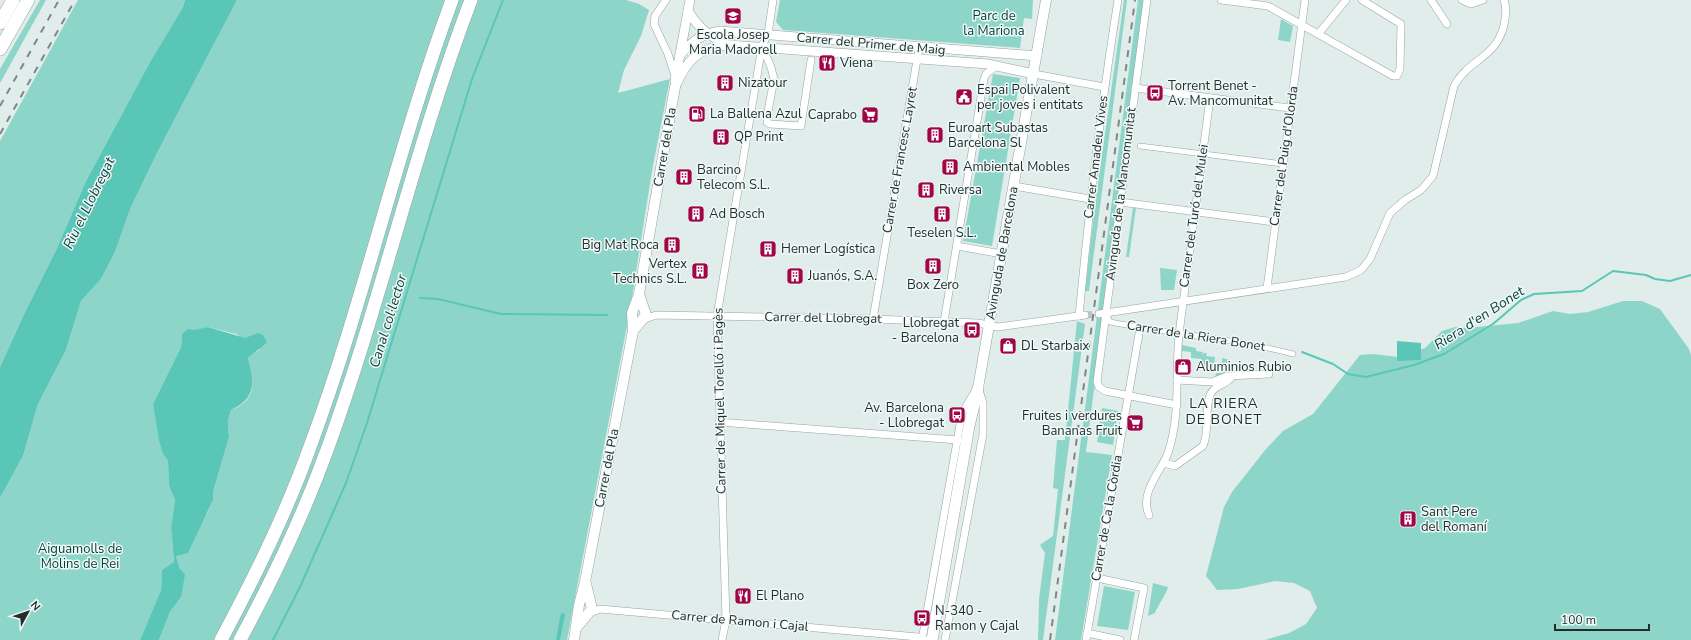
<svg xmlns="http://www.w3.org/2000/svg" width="1691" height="640" font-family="'Nunito Sans',sans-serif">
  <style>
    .green { fill: #8ed5c9 }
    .water { fill: #5ac6b7 }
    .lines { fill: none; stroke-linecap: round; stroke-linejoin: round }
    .stream { stroke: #5ac6b7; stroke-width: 2 }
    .minor-tunnel { stroke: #bbc6c4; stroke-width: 7; stroke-dasharray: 7 3.5; stroke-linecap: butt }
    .pedestrian-casing { stroke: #97a4a1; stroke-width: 6 }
    .minor-casing { stroke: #97a4a1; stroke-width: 8 }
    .tertiary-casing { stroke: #97a4a1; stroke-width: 10 }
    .secondary-casing { stroke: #97a4a1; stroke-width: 11 }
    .primary-casing { stroke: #97a4a1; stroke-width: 12 }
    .motorway-casing { stroke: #97a4a1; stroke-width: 14 }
    .pedestrian { stroke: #fff; stroke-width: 5 }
    .minor { stroke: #fff; stroke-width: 7 }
    .tertiary { stroke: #fff; stroke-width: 9 }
    .secondary { stroke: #fff; stroke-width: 10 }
    .primary { stroke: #fff; stroke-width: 11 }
    .motorway { stroke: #fff; stroke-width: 13 }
    .rail { stroke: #7e8785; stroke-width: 2; stroke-dasharray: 7 7; stroke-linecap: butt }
    .labels { text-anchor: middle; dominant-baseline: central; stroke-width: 3; stroke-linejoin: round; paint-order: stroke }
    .park-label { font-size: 13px; fill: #083c36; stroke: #edfaf8 }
    .poi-label { font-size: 13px; fill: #272c2b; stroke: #edfaf8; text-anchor: start }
    .street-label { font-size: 13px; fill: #272c2b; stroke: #edfaf8 }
    .water-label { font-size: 14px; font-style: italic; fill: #10413b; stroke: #edfaf8 }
    .neighbourhood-label { font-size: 14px; letter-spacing: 1px; fill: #272c2b; stroke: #edfaf8 }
  </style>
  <rect width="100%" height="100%" fill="#e0edea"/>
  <g class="green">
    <polygon points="40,0 46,0 0,83 0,69"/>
    <polygon points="78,0 185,0 183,7 150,62 86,181 57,248 25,312 0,367 0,141"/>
    <path d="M 237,0 L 626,0 L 639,4 L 649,10 L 641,36 L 624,70 L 618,93 L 670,79 L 652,171 L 630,310 L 567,640 L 159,640 L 170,612 L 181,597 L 180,569 L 176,556 C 188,540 214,513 213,492 L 229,437 L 228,421 L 231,410 C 259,398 253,382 248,358 L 253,353 L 260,350 L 236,334 L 208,327 L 182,334 L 181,347 L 153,404 L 163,454 L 168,461 L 169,486 L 175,500 L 171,527 L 174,563 L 162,570 L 161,590 L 140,640 L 0,640 L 0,498 L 23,456 L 38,404 L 66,350 L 81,301 L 101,279 L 115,252 L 131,207 L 157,153 Z"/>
    <polygon points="780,0 1033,0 1032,19 1024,18 1020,48 783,30 776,22"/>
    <polygon points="1124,0 1127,0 1089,291 1085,291 1096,197"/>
    <polygon points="1138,0 1144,0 1086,452 1112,455 1081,640 1055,640"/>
    <polygon points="1281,19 1293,26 1290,42 1278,40"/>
    <polygon points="993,74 1020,78 992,246 963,241"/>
    <polygon points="1133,207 1136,208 1129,257 1126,257"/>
    <polygon points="1160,268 1177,270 1174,290 1161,290"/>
    <polygon points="1623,301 1642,301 1660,309 1689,349 1691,355 1691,640 1265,640 1289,633 1306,624 1317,608 1310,591 1294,583 1275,581 1238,589 1217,590 1206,576 1224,507 1232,492 1266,449 1283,431 1313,414 1360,355 1373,354 1399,357 1425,348 1442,331 1455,327 1467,328 1518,323 1553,311 1570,314 1588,312"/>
    <polygon points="1077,321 1085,324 1043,640 1038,640 1039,599 1045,553 1040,545 1053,536 1058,489 1053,488 1057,440 1065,440"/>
    <polygon points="1182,345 1196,348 1196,351 1203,352 1202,355 1204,353 1207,353 1206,356 1215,357 1214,368 1201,368 1201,359 1191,358 1191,352 1182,351"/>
    <polygon points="1222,358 1230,360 1228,374 1215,377 1216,373 1222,373"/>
    <polygon points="1102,408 1118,411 1113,445 1097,442"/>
    <path d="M 1153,583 L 1168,587 C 1167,593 1158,605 1155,613 L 1148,616 Z"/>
    <polygon points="1104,586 1135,592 1128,630 1097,626"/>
  </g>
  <g class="water">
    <polygon points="185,0 237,0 157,153 131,207 115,252 101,279 81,301 66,350 38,404 23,456 0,498 0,367 25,312 57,248 86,181 150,62 183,7"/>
    <path d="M 208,327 L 245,338 L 258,333 L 263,335 L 267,342 C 260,350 255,351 248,358 C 254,382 257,398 231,410 L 228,421 L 229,437 L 213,492 L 213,500 L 188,553 L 176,556 L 180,569 L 185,574 L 181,597 L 170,612 L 159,640 L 140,640 L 161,590 L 162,570 L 174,562 L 171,527 L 175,500 L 169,486 L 168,461 L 163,454 L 159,440 L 153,404 L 181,347 L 182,334 L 188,329 L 194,330 Z"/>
    <polygon points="1397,341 1421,343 1421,360 1397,361"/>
    <polygon points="561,613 565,614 560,640 556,640"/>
  </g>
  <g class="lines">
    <g class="stream">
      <polyline points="420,298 438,299 501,314 607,315"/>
      <polyline points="1302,352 1333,364 1348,374 1366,377 1414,365 1444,354 1493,324 1521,300 1534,294 1582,291 1613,271 1646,275 1655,279 1670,281 1691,275"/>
      <polyline points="273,640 300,587 346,483 367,423 472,79 503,0"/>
    </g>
    <polyline class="minor-tunnel" points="1085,315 1099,314"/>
    <g class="pedestrian-casing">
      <g id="pedestrian">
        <polyline points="1140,146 1283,164"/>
        <path d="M 1106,313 L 1110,322 C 1170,334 1233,338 1293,354"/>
      </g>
    </g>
    <g class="minor-casing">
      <g id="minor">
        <polyline points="666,0 655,16 654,24 668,54 675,76"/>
        <polyline points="1147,0 1097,382 1099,387 1105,391 1177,405"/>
        <polyline points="1221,0 1268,6 1393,76 1397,76 1400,69 1401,24 1362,0"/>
        <polyline points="1431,0 1447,24"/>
        <polyline points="1462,0 1471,4 1483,0"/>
        <polyline points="1319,33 1346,0"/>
        <polyline points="762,47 771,67 774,79 767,117 767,122 770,124 801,126 811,60"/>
        <polyline points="1034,74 1104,87"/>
        <polyline points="1135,88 1290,108"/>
        <polyline points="1014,186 1090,199"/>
        <polyline points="1120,202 1275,222"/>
        <polyline points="957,246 1002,254"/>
        <polyline points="1267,288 1305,0"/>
        <path d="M 1099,314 L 1346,277 L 1361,270 L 1370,259 L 1390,213 L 1405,200 L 1421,190 L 1433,176 L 1454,86 C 1468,59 1496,59 1504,25 C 1506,16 1507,8 1504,0"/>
        <path d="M 1079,316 C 1089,210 1101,105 1118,0"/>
        <polyline points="645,319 656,315 873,319 978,323 998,327 1085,315"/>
        <polyline points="873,319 919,48"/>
        <polyline points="944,322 984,79 986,74 996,66"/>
        <polyline points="1177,380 1212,382 1227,376 1269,374"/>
        <polyline points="719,422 958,440"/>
        <path d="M 1164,463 L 1175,466 L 1203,446 C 1210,431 1204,411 1210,395 C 1214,385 1226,385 1231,378"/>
        <path d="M 1149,515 C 1139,492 1161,472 1168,453 C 1181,414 1175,374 1179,334 L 1210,98"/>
        <polyline points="1097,578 1144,588 1134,640"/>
        <polyline points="590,613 600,609 918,637 926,640"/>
        <polyline points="1087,633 1120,640"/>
        <polyline points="722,640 726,620 717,316 762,46 768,34 773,0"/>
        <polyline points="922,640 962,413 974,393"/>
        <polyline points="945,640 983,434 983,403 979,390"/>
        <polyline points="1086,640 1140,328"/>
      </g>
    </g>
    <g class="tertiary-casing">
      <g id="tertiary">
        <path d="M 688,11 C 700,30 708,35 728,45"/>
        <path d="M 681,54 C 692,41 702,34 720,31 L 1037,56"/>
        <polyline points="675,81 690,0"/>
        <path d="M 675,87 C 687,60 697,48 728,45 L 988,64 L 1034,74"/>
      </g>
    </g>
    <g class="secondary-casing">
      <g id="secondary">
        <polyline points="633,331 646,315 639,294"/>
        <polyline points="978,388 1046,0"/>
        <polyline points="577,627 592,609 586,584"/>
        <polyline points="574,640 579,605 585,582 633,331 632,313 639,294 675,87"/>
      </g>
    </g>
    <g class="primary-casing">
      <polyline id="primary" points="932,640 969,426 978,388"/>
    </g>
    <g class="motorway-casing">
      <g id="motorway">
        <polyline points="0,23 13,0"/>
        <polyline points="0,49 28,0"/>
        <path d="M 221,640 C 255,577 287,512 311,444 C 365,298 398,146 452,0"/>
        <path d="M 240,640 C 273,579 303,516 327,450 C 381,302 415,147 471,0"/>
      </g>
    </g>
    <use href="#pedestrian" class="pedestrian"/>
    <use href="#minor" class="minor"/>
    <use href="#tertiary" class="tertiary"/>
    <use href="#secondary" class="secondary"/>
    <use href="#primary" class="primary"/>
    <use href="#motorway" class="motorway"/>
    <g class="rail">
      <polyline points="0,106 59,0"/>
      <polyline points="0,134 75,0"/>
      <polyline points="1050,640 1135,0"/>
    </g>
  </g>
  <defs>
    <g id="school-square" transform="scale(0.9)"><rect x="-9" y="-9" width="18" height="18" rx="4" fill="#a00548" stroke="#edfaf8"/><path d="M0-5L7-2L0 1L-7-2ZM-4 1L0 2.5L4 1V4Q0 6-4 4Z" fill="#fff"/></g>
    <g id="restaurant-square" transform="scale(0.9)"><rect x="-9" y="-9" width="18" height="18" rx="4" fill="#a00548" stroke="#edfaf8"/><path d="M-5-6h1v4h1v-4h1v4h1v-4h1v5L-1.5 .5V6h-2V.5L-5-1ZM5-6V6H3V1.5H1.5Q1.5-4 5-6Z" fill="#fff"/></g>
    <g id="building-square" transform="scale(0.9)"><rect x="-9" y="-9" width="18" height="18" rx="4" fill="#a00548" stroke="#edfaf8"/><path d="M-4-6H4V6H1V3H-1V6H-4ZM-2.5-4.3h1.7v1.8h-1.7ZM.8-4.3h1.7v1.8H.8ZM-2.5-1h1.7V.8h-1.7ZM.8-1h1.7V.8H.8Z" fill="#fff"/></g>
    <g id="bus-square" transform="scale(0.9)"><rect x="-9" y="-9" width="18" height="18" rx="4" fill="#a00548" stroke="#edfaf8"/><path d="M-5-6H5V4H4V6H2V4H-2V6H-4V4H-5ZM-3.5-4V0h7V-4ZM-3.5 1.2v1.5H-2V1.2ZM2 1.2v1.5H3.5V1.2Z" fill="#fff"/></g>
    <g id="civic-square" transform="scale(0.9)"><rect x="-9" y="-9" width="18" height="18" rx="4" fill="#a00548" stroke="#edfaf8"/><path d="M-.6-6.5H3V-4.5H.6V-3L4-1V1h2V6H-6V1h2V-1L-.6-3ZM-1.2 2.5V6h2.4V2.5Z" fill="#fff"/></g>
    <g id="fuel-square" transform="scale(0.9)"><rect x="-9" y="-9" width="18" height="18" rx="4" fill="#a00548" stroke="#edfaf8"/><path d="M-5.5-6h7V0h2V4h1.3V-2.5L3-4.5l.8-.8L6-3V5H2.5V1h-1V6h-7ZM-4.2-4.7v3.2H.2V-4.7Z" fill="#fff"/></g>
    <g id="supermarket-square" transform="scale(0.9)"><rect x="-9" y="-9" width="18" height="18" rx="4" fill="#a00548" stroke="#edfaf8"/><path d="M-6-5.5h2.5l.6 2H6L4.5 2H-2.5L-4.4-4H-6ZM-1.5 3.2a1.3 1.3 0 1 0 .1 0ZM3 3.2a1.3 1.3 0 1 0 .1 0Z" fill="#fff"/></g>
    <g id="shop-square" transform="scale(0.9)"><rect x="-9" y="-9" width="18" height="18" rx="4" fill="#a00548" stroke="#edfaf8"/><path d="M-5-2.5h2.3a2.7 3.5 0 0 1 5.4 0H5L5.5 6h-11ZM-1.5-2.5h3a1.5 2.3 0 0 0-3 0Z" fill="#fff"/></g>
  </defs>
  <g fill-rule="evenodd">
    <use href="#school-square" x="733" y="16"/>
    <use href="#restaurant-square" x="827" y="63"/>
    <use href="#building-square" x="725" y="83"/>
    <use href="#bus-square" x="1155" y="93"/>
    <use href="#civic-square" x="964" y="97"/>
    <use href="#fuel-square" x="697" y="114"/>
    <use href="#supermarket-square" x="870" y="115"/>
    <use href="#building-square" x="935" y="135"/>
    <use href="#building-square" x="721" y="137"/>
    <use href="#building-square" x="950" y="167"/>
    <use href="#building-square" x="684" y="177"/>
    <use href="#building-square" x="926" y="190"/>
    <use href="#building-square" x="696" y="214"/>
    <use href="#building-square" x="942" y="214"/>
    <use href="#building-square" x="672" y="245"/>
    <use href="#building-square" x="768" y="249"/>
    <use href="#building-square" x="933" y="266"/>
    <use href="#building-square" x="700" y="271"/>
    <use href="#building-square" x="795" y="276"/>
    <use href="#bus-square" x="972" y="330"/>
    <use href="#shop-square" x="1008" y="346"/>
    <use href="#shop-square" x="1183" y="367"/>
    <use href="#bus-square" x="957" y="415"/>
    <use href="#supermarket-square" x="1135" y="423"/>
    <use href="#building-square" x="1408" y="519"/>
    <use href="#restaurant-square" x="743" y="596"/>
    <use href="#bus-square" x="922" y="618"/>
  </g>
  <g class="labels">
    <g class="park-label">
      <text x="994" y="16">Parc de<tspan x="994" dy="15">la Mariona</tspan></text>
      <text x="80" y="549">Aiguamolls de<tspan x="80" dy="15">Molins de Rei</tspan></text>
    </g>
    <g class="poi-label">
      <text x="733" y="35" text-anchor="middle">Escola Josep<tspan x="733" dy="15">Maria Madorell</tspan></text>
      <text x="840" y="63">Viena</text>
      <text x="738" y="83">Nizatour</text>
      <text x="1168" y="86">Torrent Benet -<tspan x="1168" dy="15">Av. Mancomunitat</tspan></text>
      <text x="977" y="90">Espai Polivalent<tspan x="977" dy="15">per joves i entitats</tspan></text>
      <text x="710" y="114">La Ballena Azul</text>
      <text x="857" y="115" text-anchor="end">Caprabo</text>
      <text x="948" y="128">Euroart Subastas<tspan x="948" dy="15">Barcelona Sl</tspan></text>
      <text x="734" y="137">QP Print</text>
      <text x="963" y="167">Ambiental Mobles</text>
      <text x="697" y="170">Barcino<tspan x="697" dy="15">Telecom S.L.</tspan></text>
      <text x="939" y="190">Riversa</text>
      <text x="709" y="214">Ad Bosch</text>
      <text x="942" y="233" text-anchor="middle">Teselen S.L.</text>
      <text x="659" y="245" text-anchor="end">Big Mat Roca</text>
      <text x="781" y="249">Hemer Logística</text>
      <text x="687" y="264" text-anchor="end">Vertex<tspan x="687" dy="15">Technics S.L.</tspan></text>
      <text x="808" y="276">Juanós, S.A.</text>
      <text x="933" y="285" text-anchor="middle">Box Zero</text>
      <text x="959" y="323" text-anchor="end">Llobregat<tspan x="959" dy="15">- Barcelona</tspan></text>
      <text x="1021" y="346">DL Starbaix</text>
      <text x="1196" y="367">Aluminios Rubio</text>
      <text x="944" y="408" text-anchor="end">Av. Barcelona<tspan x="944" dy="15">- Llobregat</tspan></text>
      <text x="1122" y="416" text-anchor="end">Fruites i verdures<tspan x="1122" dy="15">Bananas Fruit</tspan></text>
      <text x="1421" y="512">Sant Pere<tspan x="1421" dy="15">del Romaní</tspan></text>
      <text x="756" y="596">El Plano</text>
      <text x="935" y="611">N-340 -<tspan x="935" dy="15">Ramon y Cajal</tspan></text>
    </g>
    <g class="street-label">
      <text transform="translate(871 44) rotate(5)">Carrer del Primer de Maig</text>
      <text transform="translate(665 147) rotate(-80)">Carrer del Pla</text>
      <text transform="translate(1284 156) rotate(-82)">Carrer del Puig d'Olorda</text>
      <text transform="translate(1096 157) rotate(-83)">Carrer Amadeu Vives</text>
      <text transform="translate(900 160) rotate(-80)">Carrer de Francesc Layret</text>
      <text transform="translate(1121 194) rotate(-83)">Avinguda de la Mancomunitat</text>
      <text transform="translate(1194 216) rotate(-82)">Carrer del Turó del Mulei</text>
      <text transform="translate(1002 253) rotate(-80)">Avinguda de Barcelona</text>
      <text transform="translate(823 318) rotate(1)">Carrer del Llobregat</text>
      <text transform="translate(1196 336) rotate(9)">Carrer de la Riera Bonet</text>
      <text transform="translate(720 401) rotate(-91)">Carrer de Miquel Torelló i Pagès</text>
      <text transform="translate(607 468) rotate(-79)">Carrer del Pla</text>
      <text transform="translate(1107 518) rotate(-80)">Carrer de Ca la Còrdia</text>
      <text transform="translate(740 621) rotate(5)">Carrer de Ramon i Cajal</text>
    </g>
    <g class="water-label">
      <text transform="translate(89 203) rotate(-64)">Riu el Llobregat</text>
      <text transform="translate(1479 318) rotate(-33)">Riera d'en Bonet</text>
      <text transform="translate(388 321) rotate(-73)">Canal col·lector</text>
    </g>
    <g class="neighbourhood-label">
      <text x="1224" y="403">LA RIERA<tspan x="1224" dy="16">DE BONET</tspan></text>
    </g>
  </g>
  <g transform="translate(28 612) rotate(50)" stroke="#edfaf8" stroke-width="3" paint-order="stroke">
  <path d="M0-3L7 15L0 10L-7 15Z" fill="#272c2b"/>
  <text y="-6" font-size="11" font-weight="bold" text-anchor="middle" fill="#272c2b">N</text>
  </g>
  <path d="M1555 624v6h94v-6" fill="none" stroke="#272c2b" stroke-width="2"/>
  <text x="1561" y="624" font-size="12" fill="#272c2b" stroke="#edfaf8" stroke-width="3" paint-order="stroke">100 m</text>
</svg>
